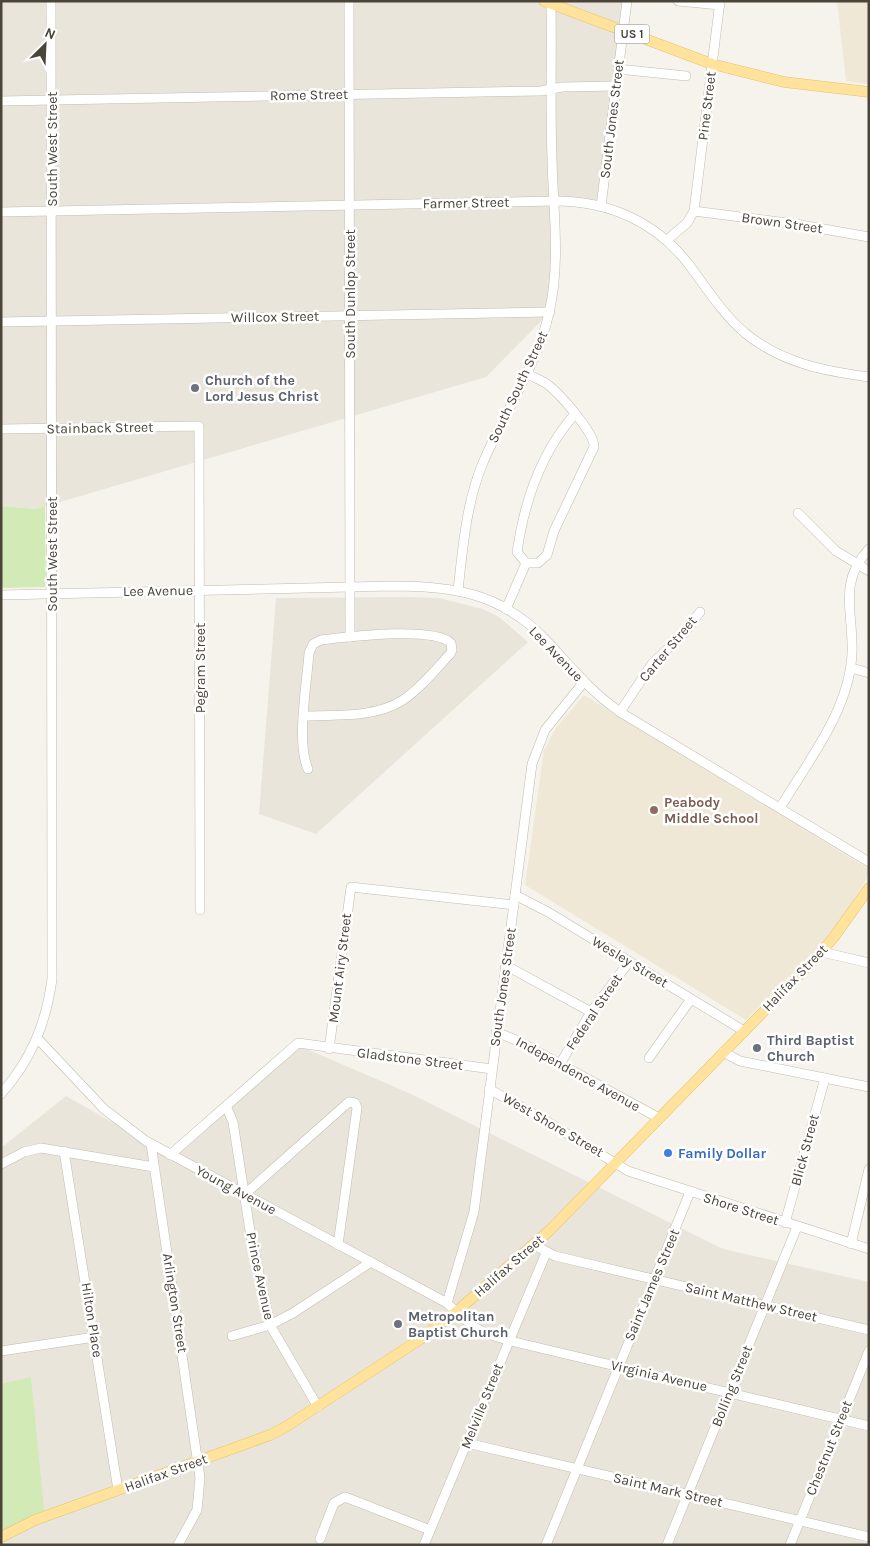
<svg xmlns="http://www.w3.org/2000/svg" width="870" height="1546" font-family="Karla,sans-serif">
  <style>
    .residential { fill: #eae5da }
    .education { fill: #efe8d6 }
    .green { fill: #d2eab5 }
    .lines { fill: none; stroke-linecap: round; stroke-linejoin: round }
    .minor-casing { stroke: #c2bbae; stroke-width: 10 }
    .major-casing { stroke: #e6c16a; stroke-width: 11 }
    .minor { stroke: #fff; stroke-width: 9 }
    .major { stroke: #ffe39c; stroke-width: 10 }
    .worship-dot { fill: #6b7280; stroke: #fff; stroke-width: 2 }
    .education-dot { fill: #8d6e63; stroke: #fff; stroke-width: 2 }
    .shop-dot { fill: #3f7fe0; stroke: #fff; stroke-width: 2 }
    .labels { text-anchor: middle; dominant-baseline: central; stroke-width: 5; stroke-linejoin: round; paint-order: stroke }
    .shield { fill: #fff; stroke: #817c74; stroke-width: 1 }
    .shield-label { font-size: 12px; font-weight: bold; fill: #4b4439 }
    .street-label { font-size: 14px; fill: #4b4439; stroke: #fff }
    .worship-label { font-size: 14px; font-weight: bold; fill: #5b616d; stroke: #fff; text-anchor: start }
    .education-label { font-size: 14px; font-weight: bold; fill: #785e54; stroke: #fff; text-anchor: start }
    .shop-label { font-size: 14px; font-weight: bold; fill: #366cbe; stroke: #fff; text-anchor: start }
  </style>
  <rect width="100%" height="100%" fill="#f6f3ec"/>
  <g class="residential">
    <polygon points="1,1 627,1 601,206 555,202 550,312 486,377 36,509 1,506"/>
    <polygon points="409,597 439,598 483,609 499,617 528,642 316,834 259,814 276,598"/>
    <polygon points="295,1044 411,1094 723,1249 869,1282 869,1545 1,1545 1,1148 66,1096 170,1155"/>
  </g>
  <g class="education">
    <polygon points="837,1 869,1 869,84 846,81"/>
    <polygon points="584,695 869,869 869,875 840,922 817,948 746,1020 525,885 544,750 556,728"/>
  </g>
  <g class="green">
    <polygon points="1,506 36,509 45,506 46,587 1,588"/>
    <polygon points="31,1377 44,1510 1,1532 1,1384"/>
  </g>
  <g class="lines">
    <g class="minor-casing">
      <g id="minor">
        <polyline points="349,1 350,637"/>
        <polyline points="678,1 720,5"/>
        <polyline points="618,69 686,76"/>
        <polyline points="1,101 541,91 562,87 616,86"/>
        <polyline points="601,206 627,1"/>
        <polyline points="694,211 795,224 869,237"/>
        <path d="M 1,212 L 555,201 C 609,201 657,222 690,266 C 707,289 723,314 745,333 C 782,363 824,371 869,377"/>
        <polyline points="667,240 687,223 694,211 720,1"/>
        <polyline points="1,322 550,312"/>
        <polyline points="1,429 199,426 200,910"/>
        <polyline points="798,513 836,551 869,571"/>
        <path d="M 526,563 L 517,552 C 524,503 541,453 574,415"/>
        <path d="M 458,590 C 463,547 466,505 482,465 C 503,414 537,366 549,313 C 561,262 553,210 552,158 C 550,107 552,55 551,3"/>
        <path d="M 1,595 L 392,586 C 454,586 501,593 546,640 C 571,667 590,691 620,712 L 869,862"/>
        <path d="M 506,609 L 526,563 L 538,563 L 547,555 L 554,531 L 594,447 C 595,433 559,393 547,384 C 541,380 533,377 526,373"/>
        <polyline points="851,668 869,673"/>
        <polyline points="620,712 652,664 684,633 700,612"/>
        <path d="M 304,716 C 336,715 375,718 403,700 C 421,688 435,670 450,654 L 452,650 L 451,643 C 432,626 347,637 321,640 L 313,644 L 309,653 C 307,683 296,743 308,769"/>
        <path d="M 780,808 C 808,761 849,711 852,654 C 854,614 837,583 869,549"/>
        <polyline points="515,895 548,912 744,1031"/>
        <polyline points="822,952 869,963"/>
        <polyline points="505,965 591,1012"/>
        <polyline points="496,1032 516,1040 659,1118"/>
        <path d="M 38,1039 L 104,1109 L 146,1141 L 447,1303 C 477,1332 482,1334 523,1344 L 869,1426"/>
        <polyline points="329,1049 351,887 514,905"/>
        <polyline points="723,1052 740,1061 869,1087"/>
        <polyline points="649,1058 691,999"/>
        <polyline points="560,1064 591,1012 629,962"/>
        <polyline points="489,1089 543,1119 628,1171 869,1249"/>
        <path d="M 1,1094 C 31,1060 46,1024 52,979 L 51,1"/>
        <polyline points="226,1106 233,1122 250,1231 270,1325 318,1407"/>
        <polyline points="151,1144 200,1478 197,1510 178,1545"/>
        <polyline points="64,1151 118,1490"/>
        <polyline points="170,1155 298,1043 492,1069"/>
        <polyline points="1,1164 24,1152 41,1148 154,1167"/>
        <polyline points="245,1194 342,1108 349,1102 355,1103 357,1108 338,1245"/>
        <polyline points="785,1223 825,1078"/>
        <polyline points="851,1244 869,1169"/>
        <polyline points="534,1245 555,1256 869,1330"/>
        <polyline points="447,1303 474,1212 532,764 545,730 583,683"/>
        <polyline points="232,1336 270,1325 293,1313 371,1262"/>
        <polyline points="1,1351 95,1337"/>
        <polyline points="467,1443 869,1537"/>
        <polyline points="320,1539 334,1503 345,1497 430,1530"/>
        <polyline points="424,1545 546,1253"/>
        <polyline points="546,1545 690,1192"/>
        <polyline points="667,1545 797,1227"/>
        <polyline points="790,1545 869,1351"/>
      </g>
    </g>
    <g class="major-casing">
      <g id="major">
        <polyline points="544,1 712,64 784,82 869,92"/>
        <polyline points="1,1537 35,1520 270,1435 287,1426 419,1340 456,1312 550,1230 816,958 834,937 869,888"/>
      </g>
    </g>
    <use href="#minor" class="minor"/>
    <use href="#major" class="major"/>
  </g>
  <g class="worship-dot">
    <circle cx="195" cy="388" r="5"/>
    <circle cx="757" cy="1048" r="5"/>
    <circle cx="398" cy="1324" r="5"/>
  </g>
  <circle class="education-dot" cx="654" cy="810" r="5"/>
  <circle class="shop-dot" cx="668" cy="1153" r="5"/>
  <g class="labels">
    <rect class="shield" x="614.5" y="24.5" width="35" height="19" rx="4"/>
    <g class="shield-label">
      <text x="632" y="34">US 1</text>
    </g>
    <g class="street-label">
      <text transform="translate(309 95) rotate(-1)">Rome Street</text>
      <text transform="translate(707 106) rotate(-83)">Pine Street</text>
      <text transform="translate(612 119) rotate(-83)">South Jones Street</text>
      <text transform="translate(52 149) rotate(-90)">South West Street</text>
      <text transform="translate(466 203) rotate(-1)">Farmer Street</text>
      <text transform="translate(782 223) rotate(8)">Brown Street</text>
      <text transform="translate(350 294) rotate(-90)">South Dunlop Street</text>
      <text transform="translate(275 317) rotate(-1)">Willcox Street</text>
      <text transform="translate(518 387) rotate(-65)">South South Street</text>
      <text transform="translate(100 428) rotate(-1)">Stainback Street</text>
      <text transform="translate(52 554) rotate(-90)">South West Street</text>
      <text transform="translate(158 591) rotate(-1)">Lee Avenue</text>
      <text transform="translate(668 649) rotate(-50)">Carter Street</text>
      <text transform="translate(556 654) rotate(46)">Lee Avenue</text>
      <text transform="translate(200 668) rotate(-90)">Pegram Street</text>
      <text transform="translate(630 962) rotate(31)">Wesley Street</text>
      <text transform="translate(340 968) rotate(-83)">Mount Airy Street</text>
      <text transform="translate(795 978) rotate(-46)">Halifax Street</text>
      <text transform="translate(503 987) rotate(-82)">South Jones Street</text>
      <text transform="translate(594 1012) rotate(-56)">Federal Street</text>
      <text transform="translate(410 1059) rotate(7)">Gladstone Street</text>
      <text transform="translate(578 1074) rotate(29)">Independence Avenue</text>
      <text transform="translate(553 1125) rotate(30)">West Shore Street</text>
      <text transform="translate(805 1150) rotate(-75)">Blick Street</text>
      <text transform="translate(236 1190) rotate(28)">Young Avenue</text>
      <text transform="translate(741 1209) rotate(18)">Shore Street</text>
      <text transform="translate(509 1266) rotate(-41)">Halifax Street</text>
      <text transform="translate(260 1276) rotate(78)">Prince Avenue</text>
      <text transform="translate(652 1285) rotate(-67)">Saint James Street</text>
      <text transform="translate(751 1302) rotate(13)">Saint Matthew Street</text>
      <text transform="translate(175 1303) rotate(81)">Arlington Street</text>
      <text transform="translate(92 1320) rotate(81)">Hilton Place</text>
      <text transform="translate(659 1376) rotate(13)">Virginia Avenue</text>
      <text transform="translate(732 1386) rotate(-68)">Bolling Street</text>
      <text transform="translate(482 1406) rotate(-68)">Melville Street</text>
      <text transform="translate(829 1448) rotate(-68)">Chestnut Street</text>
      <text transform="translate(166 1473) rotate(-20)">Halifax Street</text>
      <text transform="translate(668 1490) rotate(13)">Saint Mark Street</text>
    </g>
    <g class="worship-label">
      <text x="205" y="380">Church of the<tspan x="205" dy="16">Lord Jesus Christ</tspan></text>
      <text x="767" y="1040">Third Baptist<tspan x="767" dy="16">Church</tspan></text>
      <text x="408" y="1316">Metropolitan<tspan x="408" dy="16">Baptist Church</tspan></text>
    </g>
    <g class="education-label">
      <text x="664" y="802">Peabody<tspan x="664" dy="16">Middle School</tspan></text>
    </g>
    <g class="shop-label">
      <text x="678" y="1153">Family Dollar</text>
    </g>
  </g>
  <rect width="870" height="1546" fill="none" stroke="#4b4439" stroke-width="5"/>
  <g transform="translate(45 45) rotate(24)" stroke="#ffffff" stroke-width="4" paint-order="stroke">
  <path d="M0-4L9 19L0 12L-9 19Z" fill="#4b4439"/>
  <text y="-8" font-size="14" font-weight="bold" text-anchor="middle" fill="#4b4439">N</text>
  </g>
</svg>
